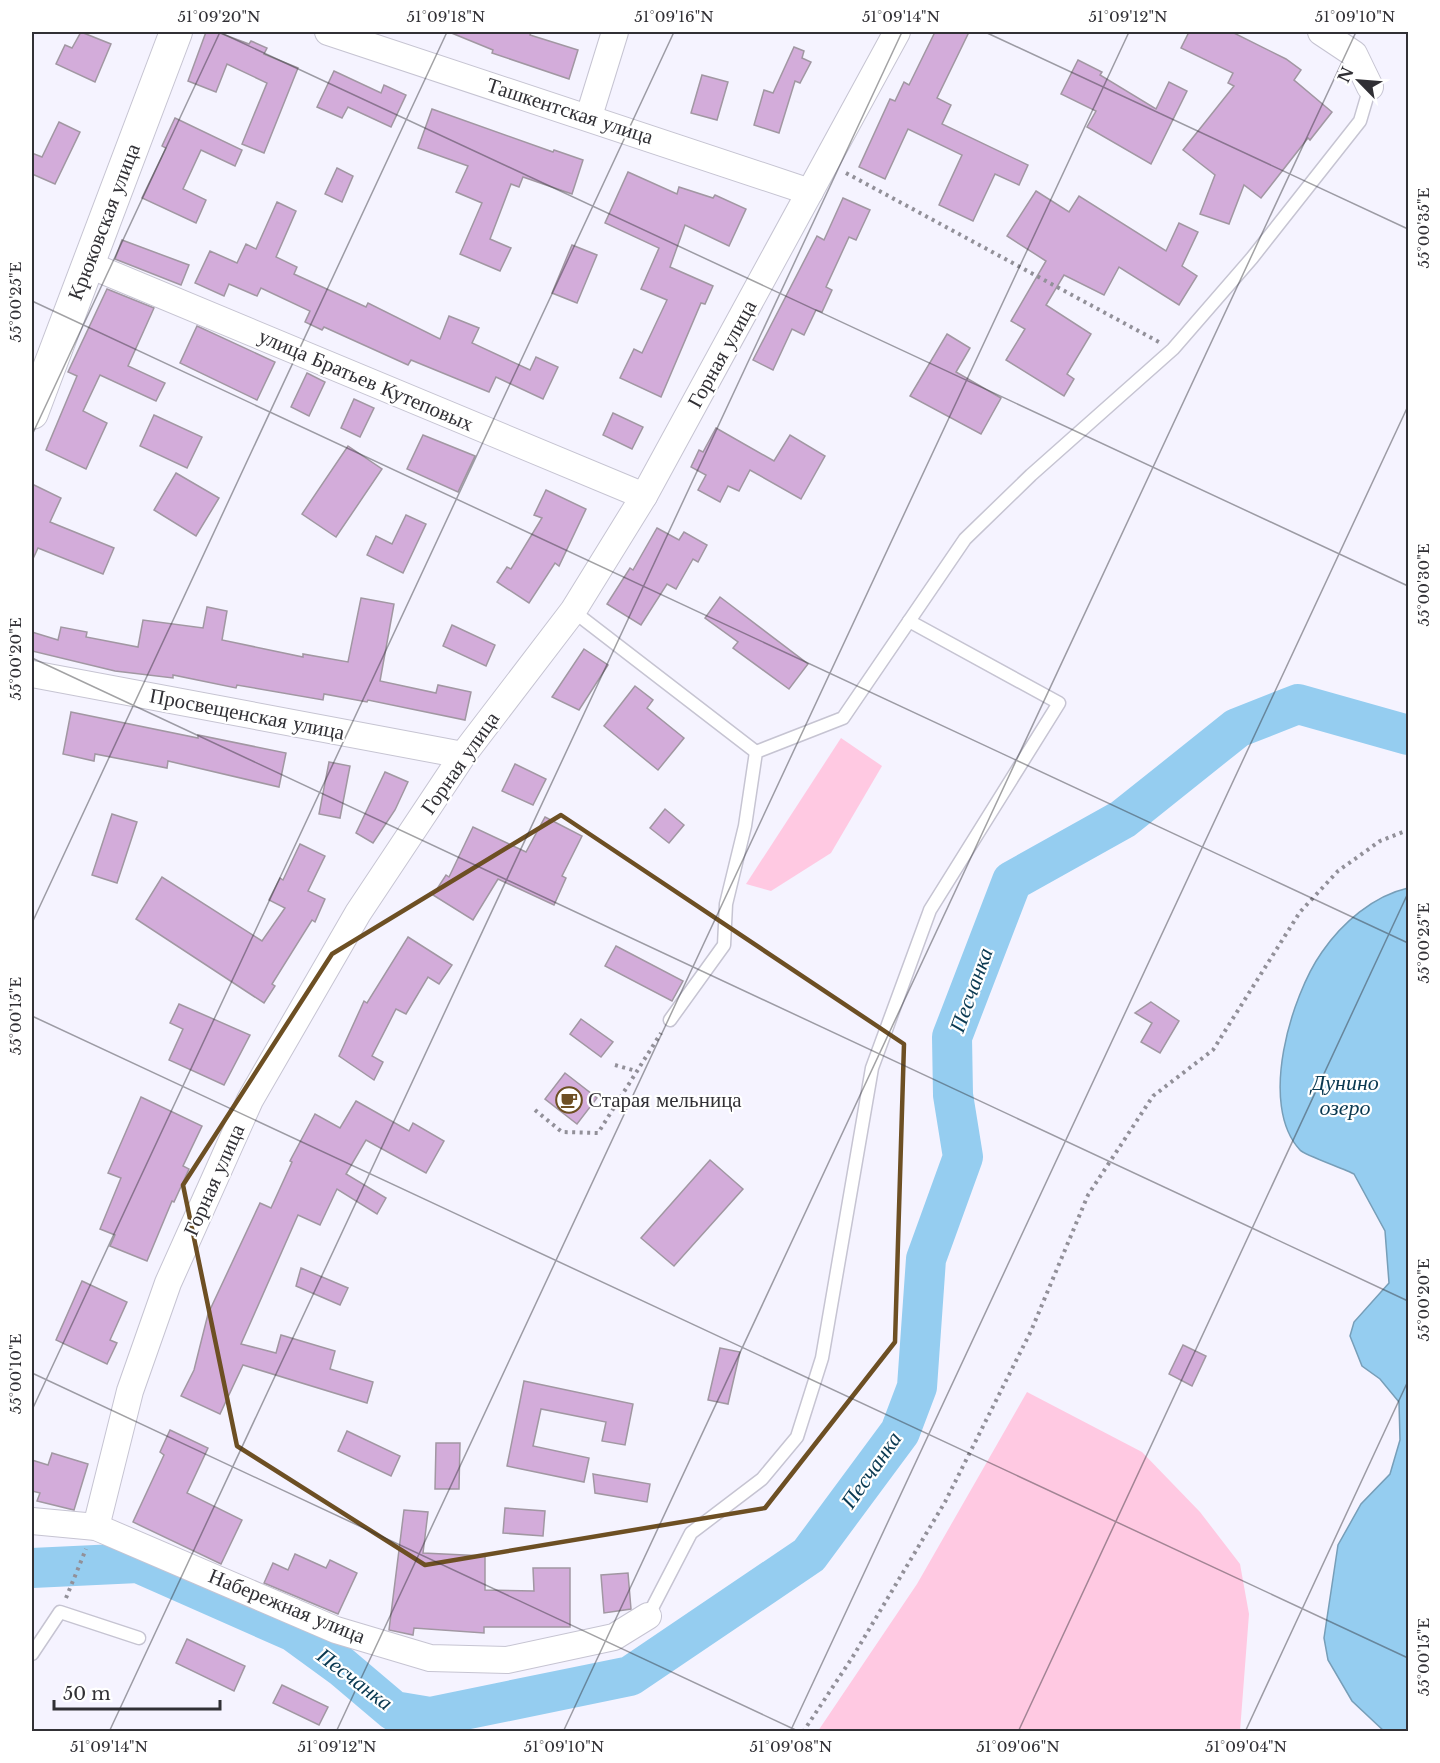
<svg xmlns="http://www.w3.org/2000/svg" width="1440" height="1763" font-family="'Libre Baskerville',serif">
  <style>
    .green { fill: #ffc9e2 }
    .water { fill: #95cdf0; stroke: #779eb8; stroke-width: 1.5 }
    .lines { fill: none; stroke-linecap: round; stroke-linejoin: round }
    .river { stroke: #95cdf0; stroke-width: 40 }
    .building { fill: #d3acda; stroke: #a197a2; stroke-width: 1.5 }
    .service-casing { stroke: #c6c4d2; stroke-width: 15 }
    .minor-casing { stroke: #c6c4d2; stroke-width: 28 }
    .tertiary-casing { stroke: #c6c4d2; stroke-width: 34 }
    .path { stroke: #929099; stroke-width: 4; stroke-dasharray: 3 4.5; stroke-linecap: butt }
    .service { stroke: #fff; stroke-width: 12 }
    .minor { stroke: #fff; stroke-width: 26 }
    .tertiary { stroke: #fff; stroke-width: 32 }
    .marked { fill: none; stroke: #6d4f23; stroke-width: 4.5; stroke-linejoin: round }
    .ticks { fill: none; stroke: #313035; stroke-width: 1.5; stroke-opacity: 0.45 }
    .labels { text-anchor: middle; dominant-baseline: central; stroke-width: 4.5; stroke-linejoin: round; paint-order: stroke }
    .street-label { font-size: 21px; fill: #313035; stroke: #fff }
    .poi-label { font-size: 21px; fill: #313035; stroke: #fff; text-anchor: start }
    .water-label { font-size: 22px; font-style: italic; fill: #0a3951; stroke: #fff }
    .neatline { fill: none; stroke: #313035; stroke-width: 2 }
    .ticks-label { font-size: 15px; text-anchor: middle; fill: #313035 }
  </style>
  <rect width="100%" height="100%" fill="#f5f3ff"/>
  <g class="green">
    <polygon points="841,738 882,766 831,853 771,891 746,884"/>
    <polygon points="1027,1392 1142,1452 1200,1512 1240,1564 1249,1614 1240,1731 818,1731 917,1584"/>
  </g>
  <path class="water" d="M 1408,888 L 1408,1731 L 1385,1732 L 1352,1701 L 1328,1660 L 1324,1638 L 1338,1545 L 1361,1504 L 1390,1474 L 1400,1440 L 1399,1402 L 1380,1379 L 1362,1366 L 1350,1336 L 1354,1322 L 1389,1283 L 1385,1231 L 1354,1174 C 1345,1169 1304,1155 1300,1150 C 1258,1105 1291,996 1322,952 C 1342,923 1373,896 1408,888 Z"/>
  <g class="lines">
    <polyline class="river" points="32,1568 138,1563 294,1632 342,1667 394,1711 430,1717 630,1676 809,1555 900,1432 917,1387 926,1259 963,1157 953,1095 952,1037 1012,881 1123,819 1237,728 1298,704 1408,735"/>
  </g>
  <g class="building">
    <polygon points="81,32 111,44 95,82 56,64 65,45 72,48"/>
    <polygon points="206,32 217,32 249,44 251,41 267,48 264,54 298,68 264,153 242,144 267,83 227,64 216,92 188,81"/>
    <polygon points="449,32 531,32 530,35 578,50 569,79 492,53 493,50"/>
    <polygon points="935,32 969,32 937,98 951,105 942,124 1028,165 1019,185 995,174 973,221 939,205 962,155 908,129 885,179 859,167 890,99 895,101 904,82 909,85"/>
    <polygon points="1189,32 1232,32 1286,59 1301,70 1294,80 1332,112 1310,140 1308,138 1261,198 1244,185 1229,224 1200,214 1215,175 1183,150 1234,86 1228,83 1233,73 1181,48"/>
    <polygon points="794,47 804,51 802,58 811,62 800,83 795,81 779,133 754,125 764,90 773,93"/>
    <polygon points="1078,60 1102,72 1100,75 1156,109 1169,82 1187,91 1151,164 1087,127 1096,111 1061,94"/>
    <polygon points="334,71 381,93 384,85 406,95 391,127 348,107 342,118 317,107"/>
    <polygon points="702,75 728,82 717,120 691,113"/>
    <polygon points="432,109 553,152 554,150 583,160 572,194 523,177 519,187 511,184 490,239 511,248 500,271 460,254 482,203 456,192 468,166 418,148"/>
    <polygon points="175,118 242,150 235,166 201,150 183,189 206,200 196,223 142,198 166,148 162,146"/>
    <polygon points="59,122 80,132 55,184 32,174 32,153 42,157"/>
    <polygon points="337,168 353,176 342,202 325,194"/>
    <polygon points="628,172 677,194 679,187 713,198 715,195 746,209 729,246 685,225 670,267 713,286 705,304 701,303 661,397 620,378 634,349 642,353 667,300 641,289 659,248 605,223"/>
    <polygon points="1036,191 1069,212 1079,196 1166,251 1179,223 1198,232 1182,266 1197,276 1179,305 1119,267 1104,295 1064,275 1046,305 1091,334 1067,374 1074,379 1064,396 1006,360 1025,329 1011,321 1046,261 1007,236"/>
    <polygon points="843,198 870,210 856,240 849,237 826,287 832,290 822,312 816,310 804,335 792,329 773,370 753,360 817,236 824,240"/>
    <polygon points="277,202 296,211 276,257 297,267 294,274 366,307 368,303 440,339 449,316 479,328 472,343 530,370 536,357 558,367 543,399 496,377 489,392 411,360 408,365 324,327 322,330 305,322 310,311 261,288 257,296 229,284 224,296 195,283 210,251 237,263 246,244 256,249"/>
    <polygon points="122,240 189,265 181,285 115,259"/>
    <polygon points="572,245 597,255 577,303 552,293"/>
    <polygon points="107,289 154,308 128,366 165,383 156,401 100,375 83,411 107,423 86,469 46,450 77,376 68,372"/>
    <polygon points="197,326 275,362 257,400 180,363"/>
    <polygon points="947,334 970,348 956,372 1001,398 981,434 910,396"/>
    <polygon points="307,373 325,382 309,416 291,407"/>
    <polygon points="354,399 374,408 360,437 341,428"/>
    <polygon points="613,413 643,427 632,449 603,435"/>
    <polygon points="154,415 202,437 187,468 140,446"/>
    <polygon points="716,428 774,461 790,435 825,456 801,499 750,470 739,491 728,486 720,502 698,490 706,475 691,467 699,450 703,452"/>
    <polygon points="423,435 475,456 458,492 407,469"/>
    <polygon points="348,446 382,469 336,537 302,514"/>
    <polygon points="176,473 219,498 196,536 154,510"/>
    <polygon points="32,484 61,498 50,522 114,548 103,574 38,548 32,561"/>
    <polygon points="546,490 586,509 559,566 555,563 529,603 497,582 507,567 511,569 542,518 534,515"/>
    <polygon points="406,515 426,524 403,573 367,555 376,536 392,544"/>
    <polygon points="657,528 679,540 684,532 707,545 698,562 693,559 676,589 667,584 641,625 607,604 630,568 633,570"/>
    <polygon points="720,597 808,664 789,689 733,648 738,642 705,618"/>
    <polygon points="361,598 394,604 380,681 436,693 438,685 471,692 465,720 368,700 367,702 324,694 323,700 237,685 236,688 173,675 173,678 115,671 32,651 32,632 58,640 61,627 87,632 86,637 138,647 143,620 203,628 207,607 227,611 222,640 303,657 303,654 348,662"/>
    <polygon points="452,625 495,645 486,666 443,646"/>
    <polygon points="584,649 608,665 579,710 552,697"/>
    <polygon points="635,686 653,700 647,708 684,738 658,770 604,726"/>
    <polygon points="71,712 198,738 198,735 286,753 279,787 168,761 167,768 95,754 94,761 63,754"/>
    <polygon points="329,762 350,766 340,818 319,814"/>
    <polygon points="515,764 546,779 533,805 502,791"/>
    <polygon points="385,772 408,782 395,810 373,843 356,833"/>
    <polygon points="665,809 684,825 669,843 650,828"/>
    <polygon points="112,814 137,822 117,883 92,875"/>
    <polygon points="545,817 582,836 562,876 566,878 554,905 498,879 473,920 433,895 446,875 449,877 473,827 526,852"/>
    <polygon points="300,844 325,856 308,891 325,899 315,922 312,920 272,984 275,986 264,1003 136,919 162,877 262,941 285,908 269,900 280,878 283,880"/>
    <polygon points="408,937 452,965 439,984 428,977 406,1014 396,1009 372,1056 383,1062 374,1080 339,1056 364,1001 367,1003"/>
    <polygon points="616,946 683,981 672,1001 605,966"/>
    <polygon points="1151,1002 1179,1021 1160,1053 1141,1042 1152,1023 1135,1013"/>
    <polygon points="179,1004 250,1035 224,1085 169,1060 183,1029 170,1023"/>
    <polygon points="581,1019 613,1042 601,1057 570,1034"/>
    <polygon points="565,1073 597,1098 577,1124 545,1099"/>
    <polygon points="141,1097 202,1126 183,1166 189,1169 174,1202 172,1201 147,1261 110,1246 115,1235 100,1229 121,1178 108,1173"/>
    <polygon points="356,1101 409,1131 413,1123 444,1141 426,1173 366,1140 346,1174 386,1198 377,1214 337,1189 320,1225 298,1215 241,1344 276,1353 281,1335 335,1351 330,1369 373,1382 367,1403 243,1365 220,1414 181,1396 194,1370 208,1314 260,1203 271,1208 292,1162 290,1161 315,1114 340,1128"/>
    <polygon points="710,1160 743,1189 674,1266 641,1238"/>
    <polygon points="301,1268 348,1288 340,1305 296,1286"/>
    <polygon points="82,1281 127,1302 110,1340 117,1343 107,1364 56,1340"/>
    <polygon points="1183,1345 1206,1356 1192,1386 1169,1374"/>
    <polygon points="720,1348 740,1352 728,1404 708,1400"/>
    <polygon points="524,1381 633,1404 625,1445 602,1441 606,1422 541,1409 533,1446 589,1458 584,1482 507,1466"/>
    <polygon points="170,1430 208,1448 187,1493 242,1520 221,1564 133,1522 164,1455 160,1452"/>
    <polygon points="347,1431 400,1456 391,1476 338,1451"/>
    <polygon points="436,1443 460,1443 459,1489 435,1489"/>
    <polygon points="52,1453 88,1464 74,1510 37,1501 40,1493 32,1491 32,1460 48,1465"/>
    <polygon points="593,1474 650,1484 647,1502 595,1493"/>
    <polygon points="505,1508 545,1511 543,1536 503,1533"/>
    <polygon points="404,1510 428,1512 423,1553 485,1556 485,1590 534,1591 533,1568 570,1568 570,1627 484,1627 484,1633 414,1628 413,1635 389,1630"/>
    <polygon points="295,1554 326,1568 330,1560 357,1573 338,1614 264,1583 273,1563 288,1570"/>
    <polygon points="628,1573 631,1609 604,1613 601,1575"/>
    <polygon points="187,1639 245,1666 234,1691 176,1663"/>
    <polygon points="282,1685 328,1707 319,1725 273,1703"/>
  </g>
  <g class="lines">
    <g class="service-casing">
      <g id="service">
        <polyline points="573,611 756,752"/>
        <polyline points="670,1020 724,945 726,904 745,826 756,752 843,718 965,539 1031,475 1173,349 1252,258 1360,121 1370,87"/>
        <polyline points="648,1616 691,1533 762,1479 797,1437 822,1358 872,1068 930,910 1059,703 909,621"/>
        <polyline points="32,1654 60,1612 139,1638"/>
      </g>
    </g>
    <g class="minor-casing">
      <g id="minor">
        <polyline points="328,32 810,192"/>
        <polyline points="1321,32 1354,54 1370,87"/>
        <polyline points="589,116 615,32"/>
        <polyline points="87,264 644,496"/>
        <polyline points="32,674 463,755"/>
        <polyline points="32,1521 96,1527 336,1630 430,1658 507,1660 614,1637 648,1616"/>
        <polyline points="96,1527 130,1391 168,1283 250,1100 358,913 463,755 573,611 644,496 897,32"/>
      </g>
    </g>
    <g class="tertiary-casing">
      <polyline id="tertiary" points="32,413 176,32"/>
    </g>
    <g class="path">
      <polyline points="846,173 1159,342"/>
      <polyline points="615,1065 636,1071"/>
      <polyline points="535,1110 562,1132 598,1133 661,1033"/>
      <polyline points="66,1598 86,1549"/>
      <polyline points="803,1732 852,1658 945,1502 1031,1331 1088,1195 1153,1096 1213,1050 1300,912 1338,871 1380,841 1408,830"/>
    </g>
    <use href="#service" class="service"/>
    <use href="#minor" class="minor"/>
    <use href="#tertiary" class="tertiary"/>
  </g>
  <path class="marked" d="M 561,815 L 904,1044 L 895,1342 L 765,1508 L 425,1565 L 237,1446 L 183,1185 L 332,954 Z"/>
  <path class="ticks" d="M 219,32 L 1408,586M 985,32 L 1408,229M 32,301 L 1408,943M 32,435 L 220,32M 32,658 L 1408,1301M 32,923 L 447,32M 32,1016 L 1408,1658M 32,1373 L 800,1732M 32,1410 L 674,32M 32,1730 L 34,1732M 109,1732 L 902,32M 336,1732 L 1129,32M 563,1732 L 1356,32M 790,1732 L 1408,406M 1018,1732 L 1408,893M 1245,1732 L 1408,1381"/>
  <defs>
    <g id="cafe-ring" transform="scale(1.35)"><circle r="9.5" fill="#fff" stroke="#6d4f23" stroke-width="1.5"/><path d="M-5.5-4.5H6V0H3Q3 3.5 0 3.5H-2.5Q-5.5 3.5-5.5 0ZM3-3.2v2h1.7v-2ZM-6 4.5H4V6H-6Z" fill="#6d4f23"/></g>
  </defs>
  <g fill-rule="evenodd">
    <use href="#cafe-ring" x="569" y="1100"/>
  </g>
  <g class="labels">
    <g class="street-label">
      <text transform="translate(570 111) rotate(18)">Ташкентская улица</text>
      <text transform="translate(104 222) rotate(-69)">Крюковская улица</text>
      <text transform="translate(722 354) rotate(-61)">Горная улица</text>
      <text transform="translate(366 380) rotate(23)">улица Братьев Кутеповых</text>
      <text transform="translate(247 714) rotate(11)">Просвещенская улица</text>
      <text transform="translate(460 763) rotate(-55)">Горная улица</text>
      <text transform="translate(214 1180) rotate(-66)">Горная улица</text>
      <text transform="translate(287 1606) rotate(22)">Набережная улица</text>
    </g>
    <g class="poi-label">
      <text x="588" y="1100">Старая мельница</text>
    </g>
    <g class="water-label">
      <text transform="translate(971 990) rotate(-70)">Песчанка</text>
      <text x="1345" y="1082">Дунино<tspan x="1345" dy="25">озеро</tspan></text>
      <text transform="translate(871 1470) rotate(-55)">Песчанка</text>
      <text transform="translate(355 1679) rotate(37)">Песчанка</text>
    </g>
  </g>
  <rect width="1440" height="1763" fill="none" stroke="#ffffff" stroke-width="66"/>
  <g transform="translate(1359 81) rotate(295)" stroke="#ffffff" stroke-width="4.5" paint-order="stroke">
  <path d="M0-4.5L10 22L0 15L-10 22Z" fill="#313035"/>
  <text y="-9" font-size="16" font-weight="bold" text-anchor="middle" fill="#313035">N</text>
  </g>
  <path d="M54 1700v9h166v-9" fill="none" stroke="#313035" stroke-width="3"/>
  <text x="63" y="1700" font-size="18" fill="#313035" stroke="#ffffff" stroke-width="4.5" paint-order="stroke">50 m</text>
  <rect x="33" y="33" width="1374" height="1697" class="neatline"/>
  <g class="ticks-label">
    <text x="219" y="22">51°09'20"N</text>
    <text x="446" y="22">51°09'18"N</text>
    <text x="674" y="22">51°09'16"N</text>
    <text x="901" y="22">51°09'14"N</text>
    <text x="1128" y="22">51°09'12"N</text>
    <text x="1355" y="22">51°09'10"N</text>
    <text transform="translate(1424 228) rotate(-90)" y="5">55°00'35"E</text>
    <text transform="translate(16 302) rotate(-90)" y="5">55°00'25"E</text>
    <text transform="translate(1424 585) rotate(-90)" y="5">55°00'30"E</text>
    <text transform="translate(16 659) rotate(-90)" y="5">55°00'20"E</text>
    <text transform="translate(1424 943) rotate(-90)" y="5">55°00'25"E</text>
    <text transform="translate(16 1016) rotate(-90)" y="5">55°00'15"E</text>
    <text transform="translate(1424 1300) rotate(-90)" y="5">55°00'20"E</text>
    <text transform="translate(16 1374) rotate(-90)" y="5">55°00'10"E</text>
    <text transform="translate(1424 1657) rotate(-90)" y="5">55°00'15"E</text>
    <text x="109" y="1752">51°09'14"N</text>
    <text x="337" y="1752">51°09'12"N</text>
    <text x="564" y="1752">51°09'10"N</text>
    <text x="791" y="1752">51°09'08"N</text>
    <text x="1018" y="1752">51°09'06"N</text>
    <text x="1246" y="1752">51°09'04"N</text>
  </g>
</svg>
